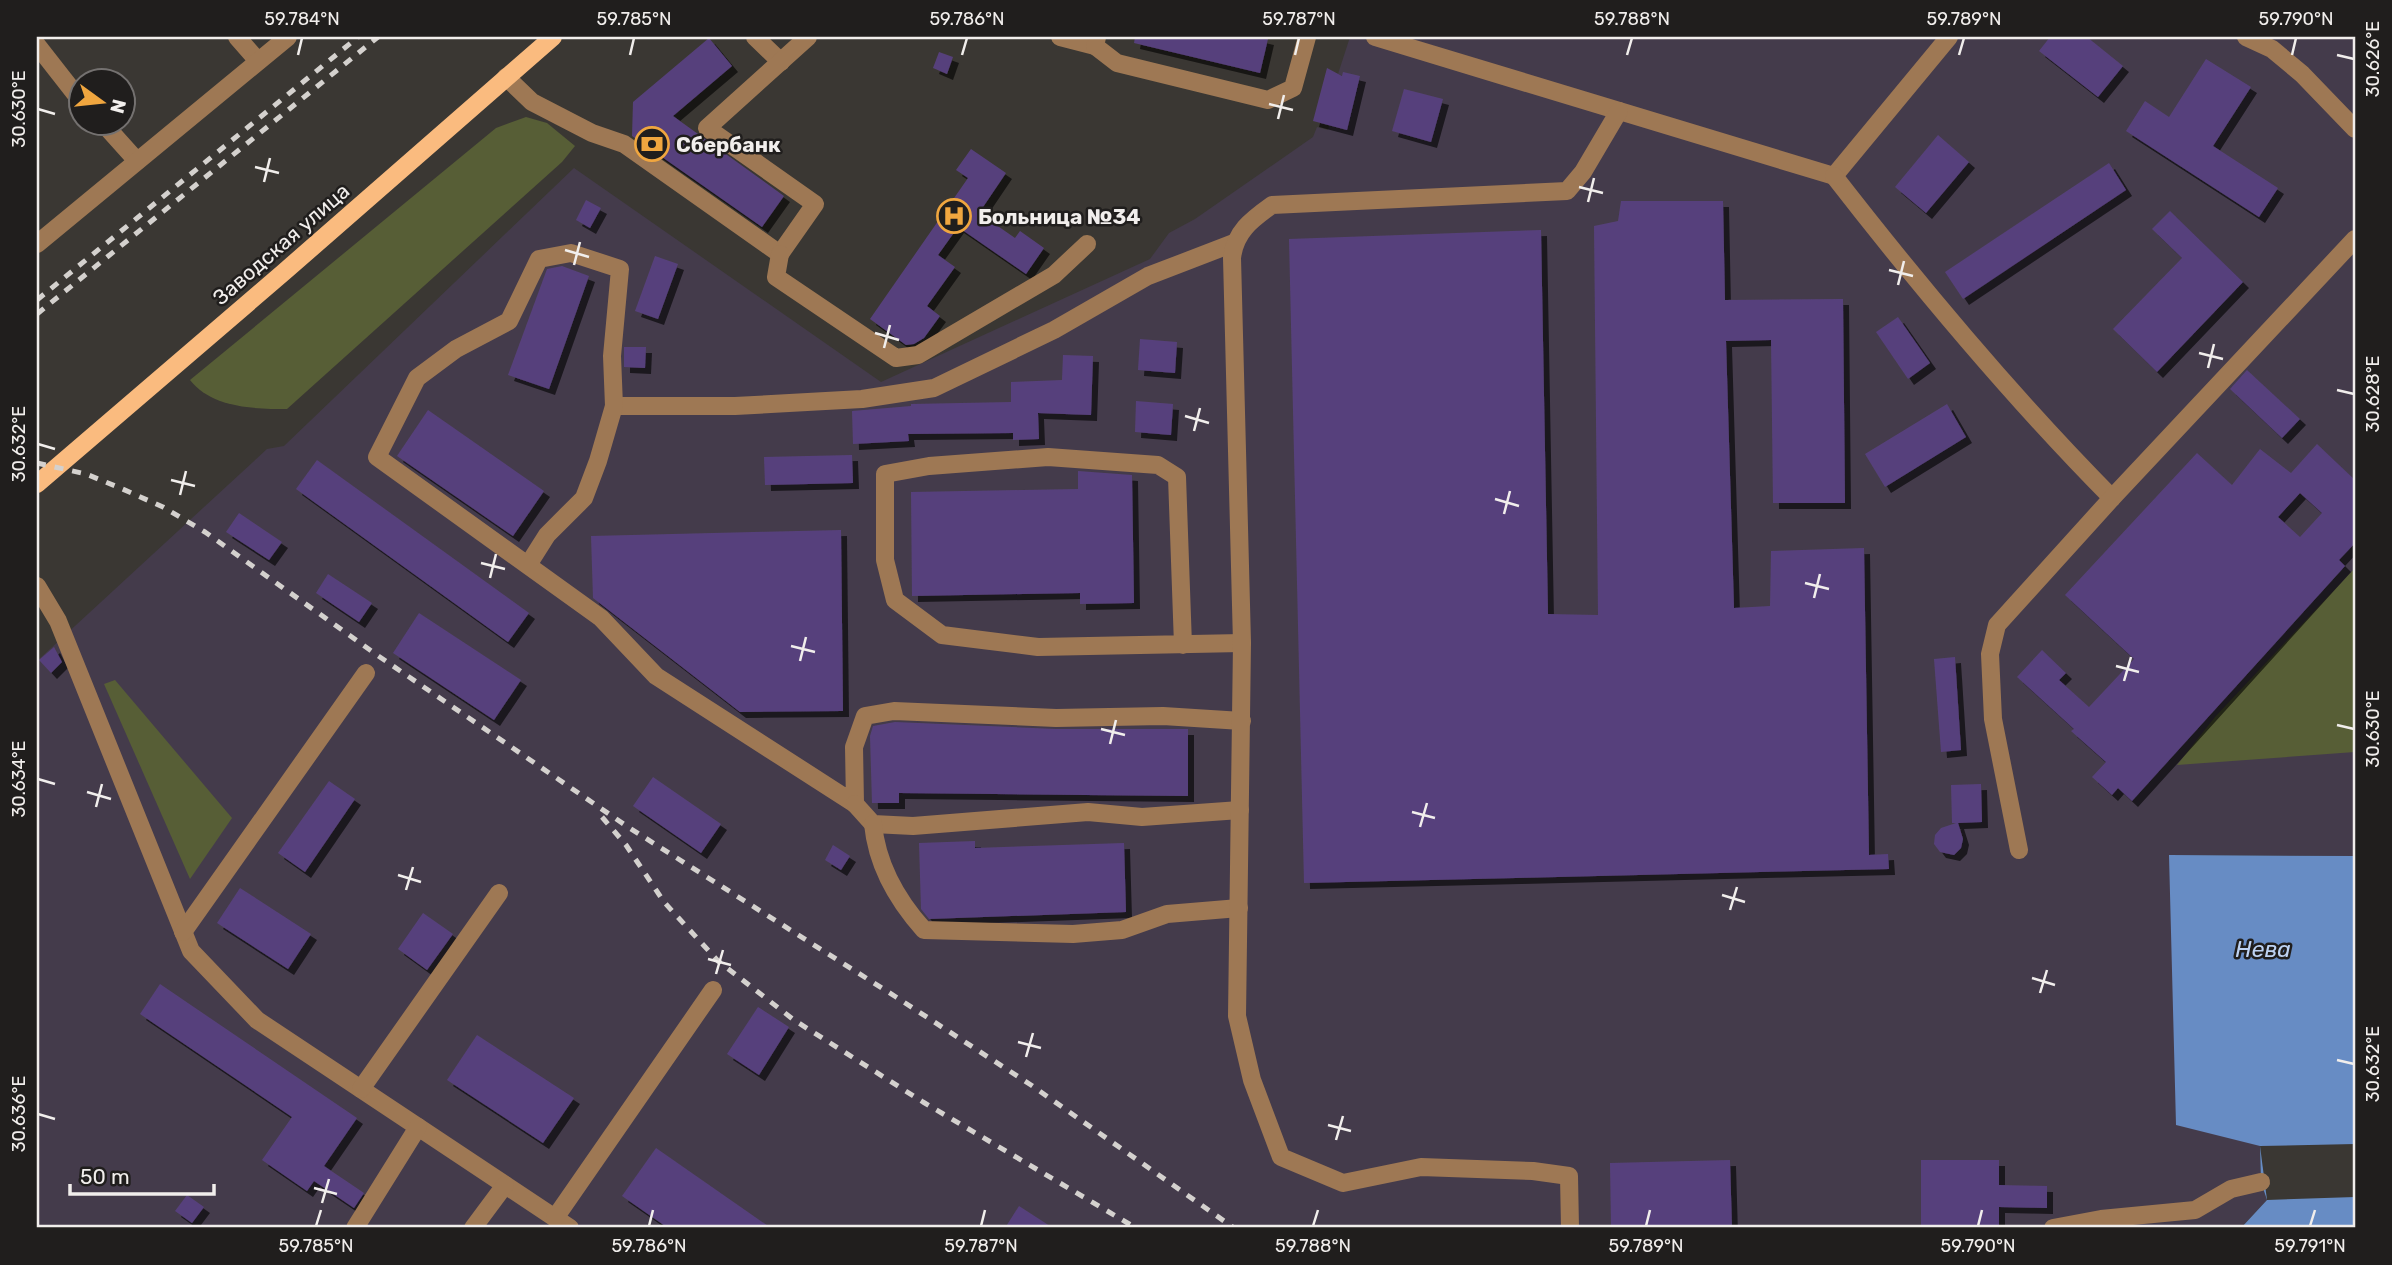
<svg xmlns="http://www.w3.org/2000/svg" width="2392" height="1265" font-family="Rubik,sans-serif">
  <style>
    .industrial { fill: #443b4b }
    .green { fill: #575e36 }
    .water { fill: #678cc4 }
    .pier { fill: #3a3733 }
    .building { fill: #57417b; fill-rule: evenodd; filter: url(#shadow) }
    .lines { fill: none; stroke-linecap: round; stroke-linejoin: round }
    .minor { stroke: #9e7854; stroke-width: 18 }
    .major { stroke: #fabb7f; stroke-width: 18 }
    .rail { stroke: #d4d1ce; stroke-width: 5; stroke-dasharray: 9 9; stroke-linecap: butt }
    .ticks { fill: none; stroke: #f1eeec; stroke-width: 2.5 }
    .labels { text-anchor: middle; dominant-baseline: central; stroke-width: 5; stroke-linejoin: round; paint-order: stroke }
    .poi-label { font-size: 21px; font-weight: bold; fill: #f1eeec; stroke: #201e1d; text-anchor: start }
    .street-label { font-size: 21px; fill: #f1eeec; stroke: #201e1d }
    .water-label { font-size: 23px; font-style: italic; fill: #bed3f3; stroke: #201e1d }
    .neatline { fill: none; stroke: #f1eeec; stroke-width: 2.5 }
    .ticks-label { font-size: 18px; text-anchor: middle; fill: #f1eeec }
  </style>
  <defs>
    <filter id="shadow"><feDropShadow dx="6" dy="6" stdDeviation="0" flood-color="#0009"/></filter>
  </defs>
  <rect width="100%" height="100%" fill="#3a3733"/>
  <polygon class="industrial" points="1350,37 2355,37 2355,856 2169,855 2260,1146 2261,1182 2267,1200 2241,1228 37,1228 37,661 267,449 284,446 574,168 881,382 1150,259 1169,233 1195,219 1313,137 1317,127 1328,130 1343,76 1338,74"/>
  <g class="green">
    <path d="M 526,117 L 547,123 L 575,146 L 562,162 L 287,409 C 254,409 212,408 190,380 L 496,128 Z"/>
    <polygon points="2355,568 2355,752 2177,765 2215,717"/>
    <polygon points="115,680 232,818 190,879 104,684"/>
  </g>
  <polygon class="water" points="2169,855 2355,856 2355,1228 2241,1228 2267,1200 2261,1182 2260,1146 2176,1125"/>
  <polygon class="pier" points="2355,1144 2355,1197 2267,1200 2260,1146"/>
  <g class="building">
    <polygon points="1135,37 1259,37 1268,39 1260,73 1134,43"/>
    <polygon points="2050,37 2087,37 2123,66 2098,97 2039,51"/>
    <polygon points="709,38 732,66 673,116 784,196 762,227 632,136 633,102"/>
    <polygon points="939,52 953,57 947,74 933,68"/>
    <polygon points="2206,59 2251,87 2213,146 2278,188 2259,217 2126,131 2145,101 2169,117"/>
    <polygon points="1327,68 1342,76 1343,72 1360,76 1347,130 1313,121"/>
    <polygon points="1404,89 1443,99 1431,142 1392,131"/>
    <polygon points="1938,135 1969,162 1926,213 1895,187"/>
    <polygon points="971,149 1006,173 979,213 1015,238 1020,231 1044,248 1026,274 958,227 938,255 955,267 927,306 940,316 924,338 914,344 906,345 870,319 968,178 956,170"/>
    <polygon points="2109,163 2126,190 1963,299 1945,272"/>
    <polygon points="586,200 601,208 590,228 576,220"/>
    <polygon points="1621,201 1723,201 1725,300 1843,299 1845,503 1773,503 1771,340 1726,341 1734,608 1770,606 1771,551 1864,548 1869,855 1888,854 1889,869 1304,883 1289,239 1541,230 1548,614 1598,615 1594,226 1618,221"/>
    <polygon points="2170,211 2243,282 2157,372 2113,329 2182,258 2152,229"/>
    <polygon points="655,256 678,264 658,319 635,311"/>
    <polygon points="562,266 589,276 549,389 508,375 547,269"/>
    <polygon points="1898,317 1930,363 1908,379 1876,332"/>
    <polygon points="1140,339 1177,342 1175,373 1138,370"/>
    <polygon points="624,347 646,347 645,368 624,367"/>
    <polygon points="1063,355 1093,356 1091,415 1038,413 1039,439 1013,440 1013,433 908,434 909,441 853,444 852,411 911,406 911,404 1011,402 1011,382 1062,380"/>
    <polygon points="2247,370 2300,419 2282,438 2230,389"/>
    <polygon points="1136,401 1173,404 1171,435 1135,432"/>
    <polygon points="1947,404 1966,437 1885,487 1865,454"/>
    <polygon points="428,410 544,491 513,536 397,456"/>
    <path d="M 2317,444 L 2355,480 L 2355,543 L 2339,560 L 2345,566 L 2132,801 L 2118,788 L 2112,795 L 2092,777 L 2106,762 L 2071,731 L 2074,729 L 2017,677 L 2042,650 L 2066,673 L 2059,680 L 2089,707 L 2134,659 L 2065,595 L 2197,453 L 2232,485 L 2260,449 L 2291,473 ZM 2300,493 L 2322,513 L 2300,537 L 2278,517 Z"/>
    <polygon points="852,455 853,483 765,485 764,457"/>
    <polygon points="317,460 529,613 508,642 296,489"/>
    <polygon points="1078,471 1132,475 1134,603 1080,604 1080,593 912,596 911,492 1078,489"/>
    <polygon points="239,513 282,542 269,560 226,532"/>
    <polygon points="841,530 843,711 740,712 593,598 591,536"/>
    <polygon points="328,574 372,603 359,622 316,593"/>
    <polygon points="419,613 521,680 494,720 393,653"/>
    <polygon points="54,647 62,662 51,673 39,660"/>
    <polygon points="1955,657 1961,750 1941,752 1934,659"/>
    <polygon points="895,722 1056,729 1188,729 1188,796 899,793 899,803 872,803 870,736 873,726"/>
    <polygon points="653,777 721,824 701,853 633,806"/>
    <polygon points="329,781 355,799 305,872 278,853"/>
    <polygon points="1981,784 1982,822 1958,823 1963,839 1961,848 1954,855 1940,852 1934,844 1935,835 1941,828 1956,823 1952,823 1951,785"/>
    <polygon points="975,841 975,848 1124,843 1126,912 929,919 921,909 919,843"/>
    <polygon points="833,845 850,856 841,870 825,860"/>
    <polygon points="240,888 311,934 288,969 217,923"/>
    <polygon points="423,913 453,934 427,970 398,949"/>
    <polygon points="160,984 357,1118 324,1166 364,1193 354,1208 314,1181 307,1191 262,1160 292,1117 140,1014"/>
    <polygon points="758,1007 789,1027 759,1075 727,1054"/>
    <polygon points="477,1035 574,1098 543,1143 447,1080"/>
    <polygon points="656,1148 771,1228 668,1228 622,1196"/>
    <polygon points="1730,1160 1732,1228 1611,1228 1610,1163"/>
    <polygon points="1921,1160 1999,1160 1999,1185 2047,1186 2047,1208 1999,1207 1999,1228 1921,1228"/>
    <polygon points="187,1195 204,1207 192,1223 175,1211"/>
    <polygon points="1019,1206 1053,1228 1005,1228"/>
  </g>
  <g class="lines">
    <g class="minor">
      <polyline points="237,37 258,61"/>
      <polyline points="755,37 781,62"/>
      <polyline points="1060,37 1095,46 1097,37"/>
      <polyline points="1375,37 1834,176 1949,37"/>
      <polyline points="2246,37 2272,49 2302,74 2355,129"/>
      <polyline points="37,45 80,100"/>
      <polyline points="1095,46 1117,63 1268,100 1293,88 1307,37"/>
      <polyline points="506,77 532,102 592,133 624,144 780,254 815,204 707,128 808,37"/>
      <polyline points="102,122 137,161"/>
      <path d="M 1834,176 C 1921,288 2012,397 2112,498"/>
      <polyline points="37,244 288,37"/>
      <polyline points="780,254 776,277 896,358 918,355 1054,275 1087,244"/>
      <polyline points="614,406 735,406 862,399 934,388 1054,330 1148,276 1234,243"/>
      <polyline points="528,565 547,535 584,498 598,461 614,406 612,356 620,269 571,253 539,259 509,321 456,349 417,378 377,457 601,618 656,676 855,804 854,747 865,716 894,711 1056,718 1163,716 1242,721"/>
      <polyline points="37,586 58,621 191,951 257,1020 570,1228"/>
      <polyline points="1183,645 1177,477 1158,465 1048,457 929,466 885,474 885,560 895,600 942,635 1038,647 1242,643"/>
      <polyline points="855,804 873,824 913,826 1088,812 1142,817 1240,810"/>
      <path d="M 873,824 C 877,865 897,900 924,930 L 1073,934 L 1122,930 L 1167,914 L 1239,908"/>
      <polyline points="2019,850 1993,719 1990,654 1997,625 2112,498 2355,239"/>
      <polyline points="183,932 366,673"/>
      <polyline points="361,1089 499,893"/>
      <polyline points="555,1218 713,990"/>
      <polyline points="355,1228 418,1127"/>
      <polyline points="473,1228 505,1185"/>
      <path d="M 1570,1228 L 1569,1176 L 1533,1171 L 1421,1167 L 1343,1183 L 1281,1157 L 1252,1080 L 1237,1016 L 1242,643 L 1232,258 C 1235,232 1251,220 1272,205 L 1567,191 L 1583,172 L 1619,111"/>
      <polyline points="2053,1228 2101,1219 2195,1210 2231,1189 2261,1182"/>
    </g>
    <polyline class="major" points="37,484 284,272 553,37"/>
    <g class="rail">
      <polyline points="37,300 358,37"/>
      <polyline points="37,314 378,37"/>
      <polyline points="37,463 86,474 118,487 163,507 205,532 377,655 628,827 896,997 1031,1085 1234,1228"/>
      <polyline points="602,817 626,845 664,902 718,961 794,1020 923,1102 1136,1228"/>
    </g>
  </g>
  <path class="ticks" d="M 298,55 L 302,38M 630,55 L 634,38M 962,55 L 967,38M 1295,55 L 1299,38M 1627,55 L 1632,38M 1959,55 L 1964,38M 2292,55 L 2296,38M 2337,55 L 2354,59M 1269,104 L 1293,110M 38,109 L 55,114M 1278,119 L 1284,95M 255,167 L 279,173M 264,182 L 270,158M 1579,187 L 1603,193M 1588,202 L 1594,178M 565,250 L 589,257M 574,265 L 580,242M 1889,270 L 1913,276M 1898,285 L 1904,261M 875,333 L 899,340M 884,348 L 890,325M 2199,353 L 2223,359M 2208,368 L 2214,344M 2337,390 L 2354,394M 1185,416 L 1209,423M 1194,431 L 1200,408M 38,444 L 55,449M 171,480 L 195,486M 180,495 L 186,471M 1495,499 L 1519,506M 1504,514 L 1510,491M 481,563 L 505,569M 490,578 L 496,554M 1805,583 L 1829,589M 1814,598 L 1820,574M 791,646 L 815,652M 800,661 L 806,637M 2116,666 L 2139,672M 2124,681 L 2131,657M 2337,725 L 2354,729M 1101,729 L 1125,735M 1110,744 L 1116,720M 38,779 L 55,784M 87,792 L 111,799M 96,807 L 102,784M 1412,812 L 1435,818M 1420,827 L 1427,803M 398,875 L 421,882M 406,890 L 413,867M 1722,895 L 1745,902M 1730,910 L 1737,887M 708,959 L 731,965M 716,974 L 723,950M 2032,978 L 2055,985M 2040,993 L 2047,970M 1018,1042 L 1041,1048M 1026,1057 L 1033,1033M 2337,1060 L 2354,1064M 38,1114 L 55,1119M 1328,1125 L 1351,1131M 1336,1140 L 1343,1116M 314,1188 L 337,1194M 322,1203 L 329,1179M 316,1226 L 321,1210M 649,1226 L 653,1210M 981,1226 L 985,1210M 1313,1226 L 1318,1210M 1646,1226 L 1650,1210M 1978,1226 L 1982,1210M 2310,1226 L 2315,1210"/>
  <defs>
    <g id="bank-ring" transform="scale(1.75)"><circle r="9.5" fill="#201e1d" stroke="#f0a63f" stroke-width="1.5"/><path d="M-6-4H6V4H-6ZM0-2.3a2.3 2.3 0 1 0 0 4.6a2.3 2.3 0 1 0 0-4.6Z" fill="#f0a63f"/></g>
    <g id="hospital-ring" transform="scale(1.75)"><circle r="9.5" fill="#201e1d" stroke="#f0a63f" stroke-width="1.5"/><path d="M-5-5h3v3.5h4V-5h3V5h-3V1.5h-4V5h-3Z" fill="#f0a63f"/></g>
  </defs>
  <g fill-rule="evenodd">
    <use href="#bank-ring" x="652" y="144"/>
    <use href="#hospital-ring" x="954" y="216"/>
  </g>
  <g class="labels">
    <g class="poi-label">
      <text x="676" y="144">Сбербанк</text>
      <text x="978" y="216">Больница №34</text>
    </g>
    <g class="street-label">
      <text transform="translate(281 244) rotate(-41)">Заводская улица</text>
    </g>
    <g class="water-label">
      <text x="2263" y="949">Нева</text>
    </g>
  </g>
  <rect width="2392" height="1265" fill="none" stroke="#201e1d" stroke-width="77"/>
  <g transform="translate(102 102) rotate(105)"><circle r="33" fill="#201e1d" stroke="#747170" stroke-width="2"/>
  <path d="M0-5L12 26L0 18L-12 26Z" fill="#f0a63f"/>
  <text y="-10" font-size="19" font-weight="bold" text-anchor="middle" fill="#f1eeec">N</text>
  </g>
  <path d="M70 1184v10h144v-10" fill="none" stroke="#f1eeec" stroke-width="3.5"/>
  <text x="80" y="1184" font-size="21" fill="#f1eeec" stroke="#201e1d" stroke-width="5" paint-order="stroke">50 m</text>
  <rect x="38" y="38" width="2316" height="1188" class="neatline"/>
  <g class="ticks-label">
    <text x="302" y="25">59.784°N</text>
    <text x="634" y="25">59.785°N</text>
    <text x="967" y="25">59.786°N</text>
    <text x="1299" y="25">59.787°N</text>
    <text x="1632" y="25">59.788°N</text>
    <text x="1964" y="25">59.789°N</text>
    <text x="2296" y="25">59.790°N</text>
    <text transform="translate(2373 59) rotate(-90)" y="6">30.626°E</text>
    <text transform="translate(19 109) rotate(-90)" y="6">30.630°E</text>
    <text transform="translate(2373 394) rotate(-90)" y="6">30.628°E</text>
    <text transform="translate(19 444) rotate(-90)" y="6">30.632°E</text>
    <text transform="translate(2373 729) rotate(-90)" y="6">30.630°E</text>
    <text transform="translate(19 779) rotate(-90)" y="6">30.634°E</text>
    <text transform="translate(2373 1064) rotate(-90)" y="6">30.632°E</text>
    <text transform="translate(19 1114) rotate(-90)" y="6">30.636°E</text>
    <text x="316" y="1252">59.785°N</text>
    <text x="649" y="1252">59.786°N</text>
    <text x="981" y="1252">59.787°N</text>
    <text x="1313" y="1252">59.788°N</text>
    <text x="1646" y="1252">59.789°N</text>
    <text x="1978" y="1252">59.790°N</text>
    <text x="2310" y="1252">59.791°N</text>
  </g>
</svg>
